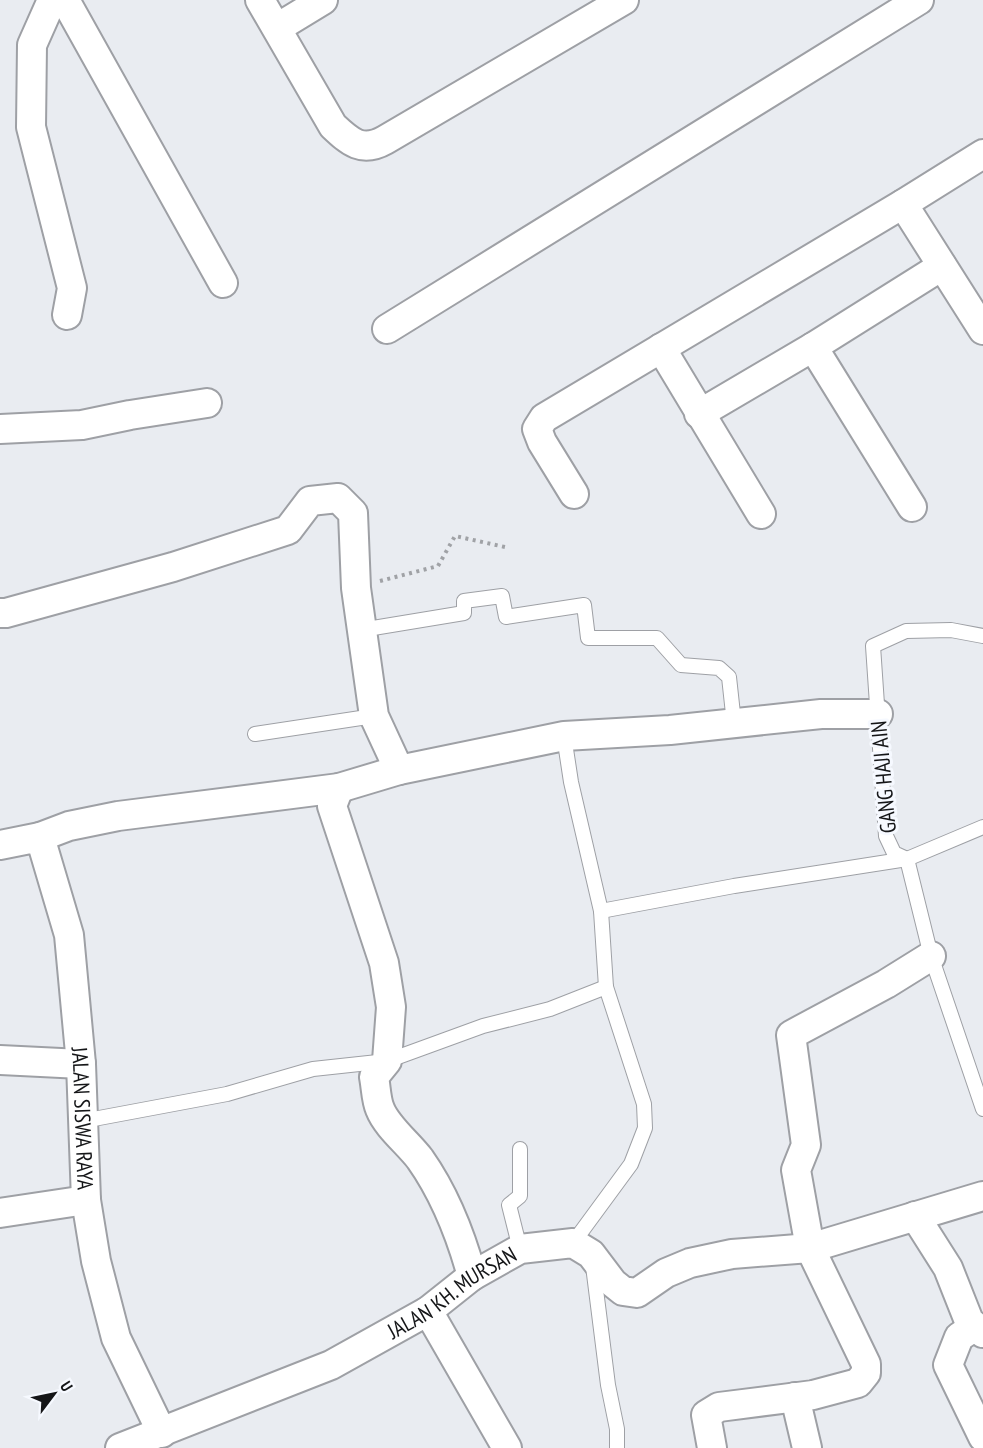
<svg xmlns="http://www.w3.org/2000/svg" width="983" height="1448" font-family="'PT Sans Narrow',sans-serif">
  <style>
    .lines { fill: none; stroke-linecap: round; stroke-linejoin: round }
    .service-casing { stroke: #9ea0a5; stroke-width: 16 }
    .minor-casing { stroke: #9ea0a5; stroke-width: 32 }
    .path { stroke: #a0a2a6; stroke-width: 4; stroke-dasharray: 3 4.5; stroke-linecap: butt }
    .service { stroke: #fff; stroke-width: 14 }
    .minor { stroke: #fff; stroke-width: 28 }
    .labels { text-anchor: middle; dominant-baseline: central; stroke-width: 6; stroke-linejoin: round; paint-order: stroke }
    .street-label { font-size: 22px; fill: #151618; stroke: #f6f9ff }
  </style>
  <rect width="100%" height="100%" fill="#e9ecf1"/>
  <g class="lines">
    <g class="service-casing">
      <g id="service">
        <polyline points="361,630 464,613 464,601 502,596 506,617 584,605 588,638 657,638 681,665 719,668 729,677 734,723"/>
        <polyline points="983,636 951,630 906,631 873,646 886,836 894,853 907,859 931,956 983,1109"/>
        <polyline points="255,734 374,716"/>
        <polyline points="564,736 571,782 601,911 606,987 644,1104 645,1128 631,1164 573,1243"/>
        <polyline points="601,911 734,886 907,859 983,827"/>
        <polyline points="83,1121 227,1094 313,1069 387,1061 483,1026 550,1009 606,987"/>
        <polyline points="520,1149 520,1196 509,1205 520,1249"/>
        <polyline points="593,1266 608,1385 617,1429 617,1448"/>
      </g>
    </g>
    <g class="minor-casing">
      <g id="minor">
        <polyline points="52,0 32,45 31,127 72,288 67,315"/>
        <polyline points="65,0 223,283"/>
        <path d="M 260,0 L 333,126 C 350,142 362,153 385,140 L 624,0"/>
        <polyline points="277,28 323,0"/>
        <polyline points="903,204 983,330"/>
        <polyline points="387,329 919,0"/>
        <polyline points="813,347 912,507"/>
        <polyline points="661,348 761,514"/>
        <polyline points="699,414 813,347 942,266"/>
        <polyline points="0,429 82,425 130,415 207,403"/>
        <polyline points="574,494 542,442 537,429 544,418 903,204 983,154"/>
        <polyline points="0,613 6,613 173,567 288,530 310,501 338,498 353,513 356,588 374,716 399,770"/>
        <path d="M 339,788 L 332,806 L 384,963 L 391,1007 L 387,1061 L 374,1077 C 376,1087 376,1100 380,1109 C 387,1127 408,1143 420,1159 C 444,1193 461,1236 472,1276"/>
        <polyline points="40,837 69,826 118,816 339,788 399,770 564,736 670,730 821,714 878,714"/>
        <path id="s1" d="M 0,845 L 40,837 L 69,935 L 81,1064 L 86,1200 L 96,1261 L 116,1338 L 162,1433"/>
        <polyline points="0,1060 81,1064"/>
        <polyline points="0,1213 86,1200"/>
        <polyline points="915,1216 948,1268 969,1321 983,1333"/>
        <polyline points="428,1311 507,1448"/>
        <polyline points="974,1327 959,1337 948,1365 983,1437"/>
        <polyline points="795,1397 807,1448"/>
        <path id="s2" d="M 120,1448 L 331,1365 L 428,1311 L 472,1276 L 520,1249 L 573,1243 L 591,1254 L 613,1283 L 623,1291 L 637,1293 L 666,1273 L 690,1263 L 732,1254 L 810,1248 L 983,1196"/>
        <polyline points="712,1448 706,1415 719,1407 813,1395 858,1383 866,1373 866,1364 810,1248 796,1170 806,1145 791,1035 886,984 931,956"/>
      </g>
    </g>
    <polyline class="path" points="380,581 438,566 455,536 505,547"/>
    <use href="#service" class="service"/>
    <use href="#minor" class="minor"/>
  </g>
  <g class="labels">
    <g class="street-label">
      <text transform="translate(883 777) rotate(-95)">GANG HAJI AIN</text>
      <text stroke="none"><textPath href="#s1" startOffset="327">JALAN SISWA RAYA</textPath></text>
      <text stroke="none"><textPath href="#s2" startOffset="368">JALAN KH. MURSAN</textPath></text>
    </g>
  </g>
  <g transform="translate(54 1394) rotate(58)" stroke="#f6f9ff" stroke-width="4.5" paint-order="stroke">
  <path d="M0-4.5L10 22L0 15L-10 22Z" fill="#151618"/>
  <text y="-9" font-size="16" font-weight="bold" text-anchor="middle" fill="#151618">U</text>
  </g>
</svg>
